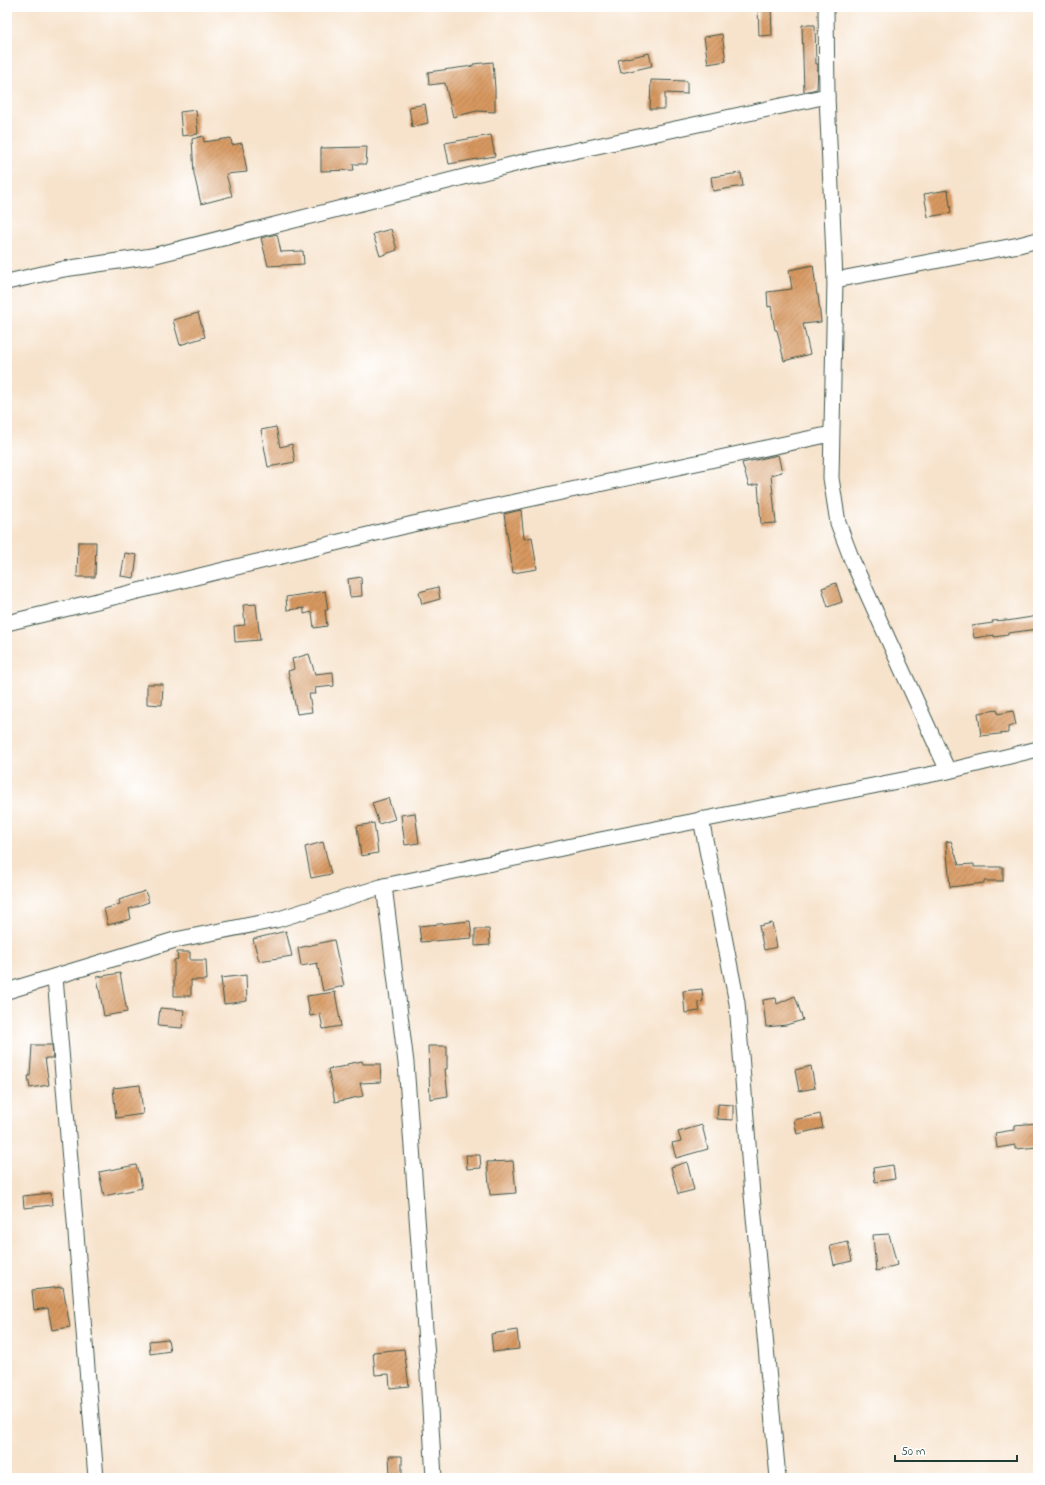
<svg xmlns="http://www.w3.org/2000/svg" width="1045" height="1485" font-family="'Indie Flower',sans-serif">
  <style>
    .building { fill: url(#building-hatch) }
    .lines { fill: none; stroke-linecap: round; stroke-linejoin: round }
    .street-casing { stroke: #3f564b; stroke-width: 17 }
    .street { stroke: #fff; stroke-width: 15 }
  </style>
  <defs>
    <pattern id="building-hatch" width="6" height="6" patternUnits="userSpaceOnUse"><rect width="6" height="6" fill="#d89860"/><path d="M-1 1l2-2M0 6l6-6M5 7l2-2" fill="none" stroke="#af7d50"/></pattern>
  </defs>
  <rect width="100%" height="100%" fill="#fff"/>
  <filter id="ink" filterUnits="userSpaceOnUse"><feTurbulence type="fractalNoise" baseFrequency=".025" numOctaves="2"/><feDisplacementMap in="SourceGraphic" scale="8" xChannelSelector="R" yChannelSelector="G"/><feConvolveMatrix kernelMatrix="1 2 1 2 8 2 1 2 1" color-interpolation-filters="sRGB"/></filter>
  <filter id="wash" filterUnits="userSpaceOnUse"><feTurbulence type="fractalNoise" baseFrequency=".012" numOctaves="4" result="noise"/><feDisplacementMap in="SourceGraphic" scale="16" xChannelSelector="R" yChannelSelector="G"/><feGaussianBlur stdDeviation="0.9" result="paint"/><feColorMatrix in="noise" values="0 0 0 0 0 0 0 0 0 0 0 0 0 0 0 0 0 1.4 0 .05"/><feComposite in="paint" operator="in"/></filter>
  <g filter="url(#wash)">
    <rect width="100%" height="100%" fill="#f7e3cc"/>
    <g id="blocks">
      <g class="building">
        <polygon points="758,7 771,7 772,35 759,36"/>
        <polygon points="802,25 815,25 816,64 818,64 817,89 804,92"/>
        <polygon points="722,34 726,61 708,64 704,37"/>
        <polygon points="649,53 652,66 621,73 618,60"/>
        <polygon points="493,62 495,89 495,112 477,111 453,117 445,83 429,85 428,72 473,66 473,64"/>
        <polygon points="651,80 687,81 687,94 665,93 665,109 650,109"/>
        <polygon points="425,104 428,123 412,127 409,107"/>
        <polygon points="196,110 198,134 182,136 180,112"/>
        <polygon points="491,135 495,156 449,164 445,143"/>
        <polygon points="203,136 204,142 231,138 232,145 242,143 247,172 226,174 232,196 201,204 194,174 192,139"/>
        <polygon points="367,147 366,164 353,164 354,170 321,171 321,148"/>
        <polygon points="741,173 743,186 713,191 711,177"/>
        <polygon points="948,190 951,213 928,217 924,194"/>
        <polygon points="391,229 397,250 380,256 373,234"/>
        <polygon points="277,234 281,252 303,251 304,264 268,266 261,238"/>
        <polygon points="813,265 817,295 818,295 821,322 803,324 810,354 784,361 777,330 775,330 771,306 768,307 767,292 792,289 789,270"/>
        <polygon points="198,313 205,337 180,345 173,320"/>
        <polygon points="276,427 280,447 292,444 295,462 268,467 261,430"/>
        <polygon points="778,455 782,472 771,475 776,523 761,524 758,484 749,486 742,463"/>
        <polygon points="521,510 524,539 532,537 537,569 513,573 504,514"/>
        <polygon points="78,542 96,542 95,577 77,577"/>
        <polygon points="125,553 137,555 134,578 121,576"/>
        <polygon points="361,577 362,596 350,597 348,579"/>
        <polygon points="836,583 842,602 828,607 822,588"/>
        <polygon points="438,587 440,599 422,604 419,592"/>
        <polygon points="325,591 328,610 325,610 327,626 314,628 312,612 304,614 304,608 287,610 286,597"/>
        <polygon points="256,604 260,640 235,642 234,626 245,625 243,605"/>
        <polygon points="1038,616 1038,629 1008,633 1008,635 994,637 994,635 974,638 972,626 993,623 992,621 1007,620 1007,621"/>
        <polygon points="309,654 315,674 333,672 334,686 315,688 316,694 309,694 312,712 297,714 288,671 294,669 292,659"/>
        <polygon points="147,684 163,684 162,705 147,704"/>
        <polygon points="997,710 998,714 1013,711 1016,725 1008,727 1008,733 981,736 978,713"/>
        <polygon points="388,798 395,819 379,824 372,803"/>
        <polygon points="415,813 419,843 405,845 401,815"/>
        <polygon points="374,823 378,853 361,856 357,826"/>
        <polygon points="951,841 959,865 974,864 974,867 1003,867 1003,881 984,881 984,883 950,887 946,842"/>
        <polygon points="323,842 331,874 311,878 305,847"/>
        <polygon points="145,891 149,902 129,909 131,919 108,925 104,909 120,904 119,900"/>
        <polygon points="470,921 472,938 421,942 419,926"/>
        <polygon points="772,923 777,947 764,950 759,926"/>
        <polygon points="475,929 489,929 490,945 475,946"/>
        <polygon points="286,931 292,956 259,961 253,939"/>
        <polygon points="334,940 344,986 323,991 317,963 301,966 298,948"/>
        <polygon points="177,952 190,952 190,960 206,960 207,980 191,980 191,996 174,996 174,960 178,959"/>
        <polygon points="120,973 127,1012 104,1016 97,977"/>
        <polygon points="246,975 247,1001 224,1004 221,978"/>
        <polygon points="702,989 703,1001 698,1002 700,1011 685,1013 683,991"/>
        <polygon points="335,992 341,1026 323,1029 320,1014 310,1016 307,996"/>
        <polygon points="795,996 803,1020 786,1025 766,1027 763,1000 776,998 777,1004"/>
        <polygon points="160,1008 184,1010 182,1028 158,1026"/>
        <polygon points="32,1045 52,1045 53,1058 45,1058 49,1085 30,1088 28,1076 30,1076"/>
        <polygon points="428,1046 447,1046 447,1069 445,1069 448,1096 430,1099"/>
        <polygon points="362,1061 363,1064 380,1064 381,1082 360,1083 363,1096 335,1102 328,1069 347,1066 347,1064"/>
        <polygon points="811,1066 815,1088 799,1091 795,1070"/>
        <polygon points="140,1085 143,1114 116,1118 113,1088"/>
        <polygon points="718,1104 733,1105 733,1120 717,1119"/>
        <polygon points="820,1114 823,1128 797,1134 794,1120"/>
        <polygon points="1038,1123 1038,1147 1015,1149 1015,1145 997,1148 995,1133 1014,1130 1014,1125"/>
        <polygon points="702,1125 708,1149 676,1158 672,1143 681,1141 678,1132"/>
        <polygon points="466,1155 480,1155 481,1168 467,1169"/>
        <polygon points="513,1161 516,1193 490,1195 487,1162"/>
        <polygon points="687,1162 694,1190 678,1194 671,1167"/>
        <polygon points="136,1165 138,1172 139,1172 142,1188 104,1196 99,1172"/>
        <polygon points="893,1165 895,1179 875,1182 873,1168"/>
        <polygon points="51,1193 52,1205 24,1208 23,1196"/>
        <polygon points="889,1234 897,1265 876,1271 873,1235"/>
        <polygon points="848,1242 852,1261 834,1265 830,1246"/>
        <polygon points="63,1287 70,1327 52,1330 48,1308 34,1310 32,1290"/>
        <polygon points="517,1330 519,1349 493,1352 491,1334"/>
        <polygon points="168,1339 170,1351 150,1354 149,1341"/>
        <polygon points="404,1349 409,1386 390,1388 389,1374 375,1375 373,1352"/>
        <polygon points="389,1456 402,1456 402,1475 390,1475"/>
      </g>
    </g>
  </g>
  <g filter="url(#ink)">
    <use href="#blocks" fill-opacity="0" stroke="#3f564b" stroke-width="1"/>
    <g class="lines">
      <g class="street-casing">
        <g id="street">
          <polyline points="826,7 827,96 835,280 831,478 838,523 852,560 948,771"/>
          <polyline points="835,280 1019,245 1038,240"/>
          <polyline points="7,282 64,269 152,256 519,163 827,96"/>
          <polyline points="7,623 413,524 831,434"/>
          <polyline points="701,819 737,1003 752,1195 778,1478"/>
          <polyline points="384,886 406,1063 427,1357 434,1478"/>
          <polyline points="55,977 96,1478"/>
          <polyline points="7,991 175,940 276,920 384,886 595,841 948,771 1038,749"/>
        </g>
      </g>
      <use href="#street" class="street"/>
    </g>
  </g>
  <rect width="1045" height="1485" fill="none" stroke="#fff" stroke-width="24"/>
  <path d="M895 1455v6h122v-6" fill="none" stroke="#1f3d34" stroke-width="2"/>
  <text x="901" y="1455" font-size="12" fill="#1f3d34" stroke="#ffffff" stroke-width="3" paint-order="stroke">50 m</text>
</svg>
